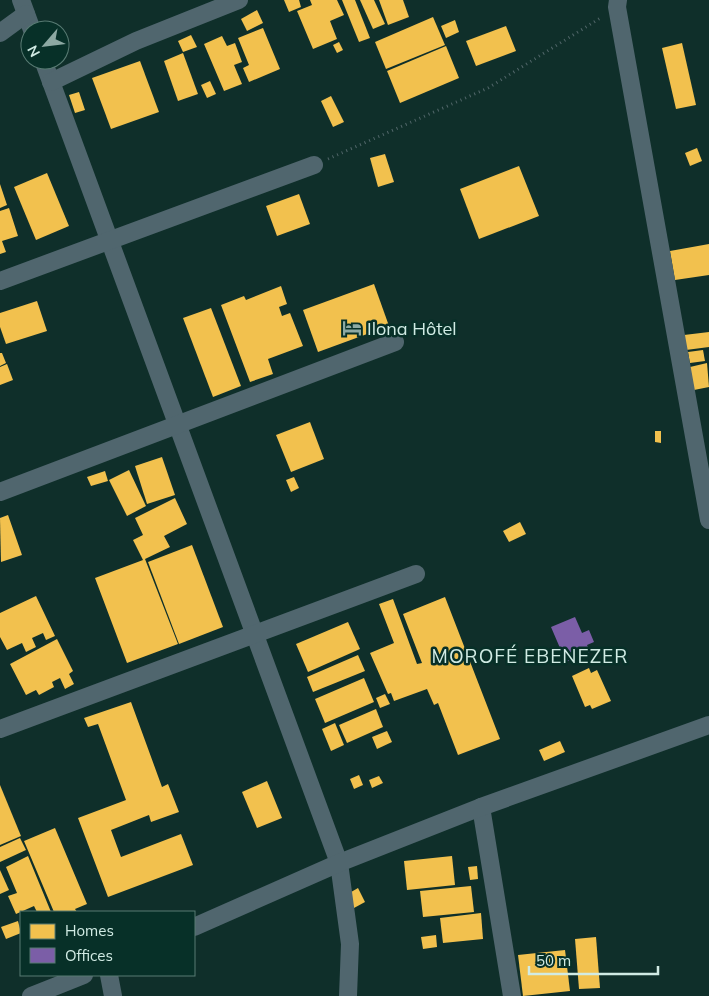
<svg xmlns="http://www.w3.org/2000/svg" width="709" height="996" font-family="Mulish,sans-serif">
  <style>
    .homes { fill: #f2c14e }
    .offices { fill: #7b5ea7 }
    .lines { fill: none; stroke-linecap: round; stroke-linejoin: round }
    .path { stroke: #52676a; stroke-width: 3; stroke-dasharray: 1 4; stroke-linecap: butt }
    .minor { stroke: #50666e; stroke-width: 18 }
    .labels { text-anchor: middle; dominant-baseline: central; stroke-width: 5; stroke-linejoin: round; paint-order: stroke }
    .poi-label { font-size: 18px; fill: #d1ebe4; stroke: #073028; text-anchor: start }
    .neighbourhood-label { font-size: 19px; letter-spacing: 1px; fill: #d1ebe4; stroke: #073028 }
  </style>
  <rect width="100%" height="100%" fill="#0f2f2a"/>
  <g class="homes">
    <polygon points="284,0 299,0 301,7 289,12"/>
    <polygon points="310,0 337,0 344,15 330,21 337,39 313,49 297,11 312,5"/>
    <polygon points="342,0 355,0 370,38 359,42"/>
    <polygon points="360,0 374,0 385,24 373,29"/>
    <polygon points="379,0 403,0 409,17 388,25"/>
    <polygon points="257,10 263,23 247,31 241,19"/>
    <polygon points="433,17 445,45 386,69 375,42"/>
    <polygon points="455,20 459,32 446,38 441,26"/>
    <polygon points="506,26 516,51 476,66 466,41"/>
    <polygon points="263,28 280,69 249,82 243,68 249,65 238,38"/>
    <polygon points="191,35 197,47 183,52 178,41"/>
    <polygon points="222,36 227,46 235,43 242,62 234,65 242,84 224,91 204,44"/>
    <polygon points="339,42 343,50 337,53 333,45"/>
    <polygon points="682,43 696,105 676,109 662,48"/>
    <polygon points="446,46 459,78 400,103 387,71"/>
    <polygon points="183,53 198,94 178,101 164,61"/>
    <polygon points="140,61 159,112 111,129 92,78"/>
    <polygon points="210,81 216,94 207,98 201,85"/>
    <polygon points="79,92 85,110 75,113 69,95"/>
    <polygon points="331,96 344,122 333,127 321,101"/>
    <polygon points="697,148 702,161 690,166 685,153"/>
    <polygon points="385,154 394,182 378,187 370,158"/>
    <polygon points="519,166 539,216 479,239 460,189"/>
    <polygon points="47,173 69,226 36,240 14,187"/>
    <polygon points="0,184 7,205 0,208"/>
    <polygon points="299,194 310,224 277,236 266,206"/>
    <polygon points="9,208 18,236 2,241 6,252 0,254 0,211"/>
    <polygon points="709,244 709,275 675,280 670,251"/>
    <polygon points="374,284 389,326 318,352 303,310"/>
    <polygon points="281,286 287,304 279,307 282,316 290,313 303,346 268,359 273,374 250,382 221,305 244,296 246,300"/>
    <polygon points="37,301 47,331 6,344 0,327 0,313"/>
    <polygon points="211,308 241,386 213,397 183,318"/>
    <polygon points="709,332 709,347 686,350 684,335"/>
    <polygon points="703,350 705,361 690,363 688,352"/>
    <polygon points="0,353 2,353 6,363 0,366"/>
    <polygon points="707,363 709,387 694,390 690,367"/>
    <polygon points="7,364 13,380 0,385 0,367"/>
    <polygon points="310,422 324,459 291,472 276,435"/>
    <polygon points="655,431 661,431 661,443 655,442"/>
    <polygon points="162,457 175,495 147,504 135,466"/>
    <polygon points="129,470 146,506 127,516 109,480"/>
    <polygon points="105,471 108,481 91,486 87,477"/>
    <polygon points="294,477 299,488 291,492 286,480"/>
    <polygon points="175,498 187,524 164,536 170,547 145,559 178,644 127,663 95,578 143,560 133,540 143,535 135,518"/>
    <polygon points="8,515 22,555 1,562 0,518"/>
    <polygon points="520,522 526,534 509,542 503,531"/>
    <polygon points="192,545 223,627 179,644 148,562"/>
    <polygon points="36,596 55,636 46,640 43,633 32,638 36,647 26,652 22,643 7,650 0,637 0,613"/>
    <polygon points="445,597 500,739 458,755 438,703 434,705 427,689 394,701 391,693 388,694 370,653 394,643 379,604 393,599 417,664 422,663 403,614"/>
    <polygon points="348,622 360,649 308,672 296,644"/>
    <polygon points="57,639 73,671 69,674 74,684 65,689 60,678 52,682 54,687 39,695 36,690 26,695 10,664"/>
    <polygon points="358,655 365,671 313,692 307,677"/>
    <polygon points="589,668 591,673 597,670 611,701 592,709 590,705 585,707 572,676"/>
    <polygon points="364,678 374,702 325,723 315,699"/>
    <polygon points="385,694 390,704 380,708 376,698"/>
    <polygon points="131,702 162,787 168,784 179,812 151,822 149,815 111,830 121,857 181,834 193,865 108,897 78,818 126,800 98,724 88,727 84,718"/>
    <polygon points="376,709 383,727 347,743 339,725"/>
    <polygon points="335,723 344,745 331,751 322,729"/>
    <polygon points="387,731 392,742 377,749 372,737"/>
    <polygon points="560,741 565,752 544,761 539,750"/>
    <polygon points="359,775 363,785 354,789 350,779"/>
    <polygon points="379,776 383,783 372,788 369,780"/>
    <polygon points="267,781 282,818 257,828 242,792"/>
    <polygon points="0,785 21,836 0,845"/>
    <polygon points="55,828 87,904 75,909 77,912 54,912 24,841"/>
    <polygon points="20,838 26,850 0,862 0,847"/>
    <polygon points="28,856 51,912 37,912 34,906 16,914 8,896 17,893 6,867"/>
    <polygon points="452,856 455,885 407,890 404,861"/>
    <polygon points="477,866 478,879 470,880 468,867"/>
    <polygon points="0,870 9,890 0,894"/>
    <polygon points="471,886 474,912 423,917 420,891"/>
    <polygon points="358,888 365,902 354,908 346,895"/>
    <polygon points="481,913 483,939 443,943 440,918"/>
    <polygon points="18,921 21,933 6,939 1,927"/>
    <polygon points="436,935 437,947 423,949 421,937"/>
    <polygon points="596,937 600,988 579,989 575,939"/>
    <polygon points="565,950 570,991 523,996 518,955"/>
  </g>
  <polygon class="offices" points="575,617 582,633 589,630 594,642 587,645 590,652 566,662 551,627"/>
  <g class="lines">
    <polyline class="path" points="328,159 488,88 602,17"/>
    <g class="minor">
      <polyline points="21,0 32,30"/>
      <polyline points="618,0 617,7 709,520"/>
      <polyline points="0,33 26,14"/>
      <polyline points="43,60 339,863 350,944 348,996"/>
      <polyline points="51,82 136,41 239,0"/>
      <polyline points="0,281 314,165"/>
      <polyline points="0,492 395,342"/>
      <polyline points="0,729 416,574"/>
      <polyline points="481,807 512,996"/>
      <polyline points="194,927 339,863 481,807 709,725"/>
      <polyline points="109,975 113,996"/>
      <polyline points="31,996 84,975"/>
    </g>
  </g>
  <defs>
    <g id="hotel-bare" transform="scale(1.5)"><path d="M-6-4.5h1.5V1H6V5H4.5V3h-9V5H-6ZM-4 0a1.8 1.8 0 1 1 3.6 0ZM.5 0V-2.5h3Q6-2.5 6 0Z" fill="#8da9a3" stroke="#073028" stroke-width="2.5" paint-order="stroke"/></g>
  </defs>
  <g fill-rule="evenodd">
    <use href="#hotel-bare" x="352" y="328"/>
  </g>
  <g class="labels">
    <g class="poi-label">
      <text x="367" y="328">Ilona Hôtel</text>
    </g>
    <g class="neighbourhood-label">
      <text x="530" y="656">MOROFÉ EBENEZER</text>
    </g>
  </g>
  <rect x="20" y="911" width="175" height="65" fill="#073028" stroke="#587b73"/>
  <rect x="30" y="924" width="25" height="15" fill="#f2c14e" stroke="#587b73"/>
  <text x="65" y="936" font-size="15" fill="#d1ebe4">Homes</text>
  <rect x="30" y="948" width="25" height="15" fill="#7b5ea7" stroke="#587b73"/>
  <text x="65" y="961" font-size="15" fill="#d1ebe4">Offices</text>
  <g transform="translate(45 45) rotate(242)"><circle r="24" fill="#073028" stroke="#587b73"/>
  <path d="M0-4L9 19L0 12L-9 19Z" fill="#8da9a3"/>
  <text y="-8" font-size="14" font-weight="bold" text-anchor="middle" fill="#d1ebe4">N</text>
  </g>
  <path d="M529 966v8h129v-8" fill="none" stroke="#d1ebe4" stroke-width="2.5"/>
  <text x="536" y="966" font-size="15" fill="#d1ebe4" stroke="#073028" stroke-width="4" paint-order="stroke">50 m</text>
</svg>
